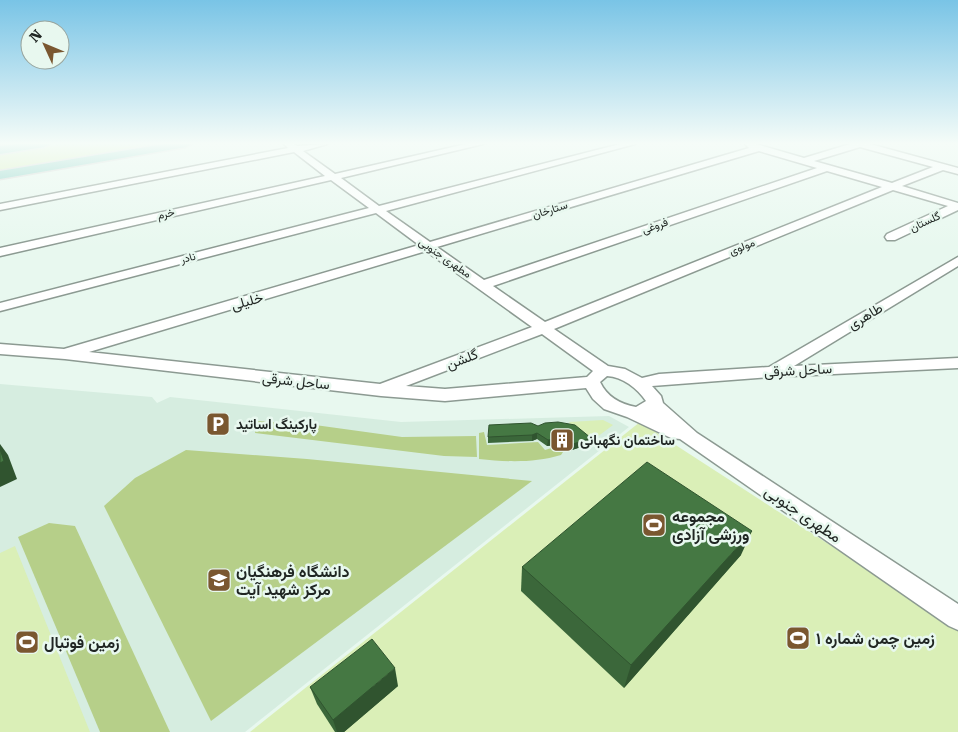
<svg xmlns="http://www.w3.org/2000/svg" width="958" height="732" font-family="'Roboto Serif',Vazirmatn,serif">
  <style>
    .built { fill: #d6ede0 }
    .green { fill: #daefb7 }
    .forest { fill: #b6cf89 }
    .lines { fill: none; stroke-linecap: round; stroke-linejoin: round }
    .minor-casing { stroke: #8c9a92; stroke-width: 3 }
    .major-casing { stroke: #d7d8d7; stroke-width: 3 }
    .minor { fill: #fff; fill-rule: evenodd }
    .major { fill: #87cfc4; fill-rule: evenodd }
    .wall { fill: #3b673a }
    .shaded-wall { fill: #30542f }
    .building { fill: #457843; stroke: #30542f }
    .labels { text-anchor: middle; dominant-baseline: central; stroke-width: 5; stroke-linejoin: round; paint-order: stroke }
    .far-street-label { font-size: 11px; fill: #202623; stroke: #e8f8ef }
    .street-label { font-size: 14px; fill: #202623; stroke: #e8f8ef }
    .poi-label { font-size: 14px; font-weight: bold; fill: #202623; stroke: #e8f8ef; text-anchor: start }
    .near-street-label { font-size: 16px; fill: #202623; stroke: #e8f8ef }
    .near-poi-label { font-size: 16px; font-weight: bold; fill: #202623; stroke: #e8f8ef; text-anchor: start }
  </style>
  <rect width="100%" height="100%" fill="#e8f8ef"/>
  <polygon class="built" points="0,384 152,397 157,403 170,397 401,422 609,416 629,427 245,732 0,732"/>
  <g class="green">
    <polygon points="61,144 169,144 0,172 0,153"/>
    <polygon points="603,420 613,425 593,440 571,426 569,422"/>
    <polygon points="640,422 958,628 958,732 250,732"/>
    <polygon points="15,546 90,732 0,732 0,553"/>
  </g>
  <g class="forest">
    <polygon points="257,421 315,425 402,437 476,436 477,457 444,456 255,433"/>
    <path d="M 484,432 L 487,445 L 538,442 L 545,450 L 558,446 L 563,452 L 561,455 C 534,463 507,462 479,459 L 479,433 Z"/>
    <polygon points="186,450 307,459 532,481 211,721 104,506 135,478"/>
    <polygon points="49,523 75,526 170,732 100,732 18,537"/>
  </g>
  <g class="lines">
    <g class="minor-casing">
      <path id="minor" d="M 284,144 L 294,144 L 297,146 L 327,144 L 303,151 L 335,174 L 466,144 L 483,144 L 341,178 L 379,206 L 620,144 L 635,144 L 386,211 L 430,242 L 749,148 L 745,144 L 756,144 L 804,158 L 850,144 L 870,144 L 958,168 L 958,174 L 943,170 L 902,186 L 958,203 L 958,210 L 895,240 L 887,240 L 885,237 L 887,234 L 948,206 L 893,190 L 554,329 L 608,366 L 625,369 L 642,378 L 659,374 L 769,367 L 958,257 L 958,266 L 794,366 L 958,358 L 958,368 L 772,377 L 652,386 L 661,396 L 663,403 L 697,433 L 958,604 L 958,630 L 949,626 L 680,439 L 671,438 L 627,417 L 604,409 L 593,399 L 586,388 L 445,401 L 381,396 L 65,359 L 0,354 L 0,344 L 64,349 L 419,245 L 376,213 L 0,311 L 0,303 L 369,208 L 331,180 L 0,256 L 0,248 L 325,176 L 294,152 L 0,210 L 0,204 L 288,148 ZM 860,147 L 933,167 L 892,183 L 814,161 ZM 759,151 L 817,168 L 484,280 L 437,247 ZM 827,171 L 882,187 L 545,322 L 493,286 ZM 426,251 L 532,327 L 380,384 L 89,352 ZM 542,334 L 593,371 L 587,377 L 445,389 L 406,386 ZM 607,376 C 623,377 637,388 646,401 L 636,407 C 620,404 607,397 600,382 Z"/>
    </g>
    <g class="major-casing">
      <g id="major">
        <polygon points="17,144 50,144 44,147 0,154 0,146"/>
        <polygon points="164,144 192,144 186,147 0,179 0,171"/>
      </g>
    </g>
    <use href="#minor" class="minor"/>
    <use href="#major" class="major"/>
  </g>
  <g class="wall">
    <polygon points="538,426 591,438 590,444 566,452 563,444 547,446 537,439 532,441 488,443 488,437"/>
    <polygon points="741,555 624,688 521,591 522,567"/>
    <polygon points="398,686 344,732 335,732 317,704 310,687"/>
  </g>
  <g class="shaded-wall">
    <polygon points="537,433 537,439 532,441 532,435"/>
    <polygon points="563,438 563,444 547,446 548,440"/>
    <polygon points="591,438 590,444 566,452 567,446"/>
    <polygon points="0,444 8,455 17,479 0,487"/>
    <polygon points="752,531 741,555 624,688 631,665"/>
    <polygon points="395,668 398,686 344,732 337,732 333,720"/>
  </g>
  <g class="building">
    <polygon points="558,422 575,425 591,438 567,446 563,438 548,440 537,433 532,435 488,437 489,425 531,423 538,426 545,423"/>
    <polygon points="0,449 4,461 0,463"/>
    <polygon points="647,462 752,531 631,665 522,567"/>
    <polygon points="372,639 395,668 333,720 310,687"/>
  </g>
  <linearGradient id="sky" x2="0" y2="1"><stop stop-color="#79c4e6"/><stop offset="0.58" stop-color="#f5fcf8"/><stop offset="1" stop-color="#f5fcf8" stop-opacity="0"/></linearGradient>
  <rect width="958" height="247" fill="url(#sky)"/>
  <defs>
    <g id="parking-square" transform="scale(1.25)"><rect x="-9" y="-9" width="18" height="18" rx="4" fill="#7a5730" stroke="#e8f8ef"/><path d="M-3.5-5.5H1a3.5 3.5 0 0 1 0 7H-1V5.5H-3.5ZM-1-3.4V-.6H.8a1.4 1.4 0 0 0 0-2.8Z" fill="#fff"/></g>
    <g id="building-square" transform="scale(1.25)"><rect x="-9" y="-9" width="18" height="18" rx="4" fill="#7a5730" stroke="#e8f8ef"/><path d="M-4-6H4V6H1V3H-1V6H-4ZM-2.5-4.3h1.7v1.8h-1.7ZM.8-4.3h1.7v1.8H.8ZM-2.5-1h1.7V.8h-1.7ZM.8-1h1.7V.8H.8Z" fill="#fff"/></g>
    <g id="stadium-square" transform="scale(1.25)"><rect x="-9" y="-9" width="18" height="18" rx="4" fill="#7a5730" stroke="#e8f8ef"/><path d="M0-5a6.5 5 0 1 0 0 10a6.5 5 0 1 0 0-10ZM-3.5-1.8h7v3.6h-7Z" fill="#fff"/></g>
    <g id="university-square" transform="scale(1.25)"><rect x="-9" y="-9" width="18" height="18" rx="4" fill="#7a5730" stroke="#e8f8ef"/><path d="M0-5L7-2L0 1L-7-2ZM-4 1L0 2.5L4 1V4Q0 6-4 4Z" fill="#fff"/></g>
  </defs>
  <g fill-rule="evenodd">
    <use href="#parking-square" x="218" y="424"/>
    <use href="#building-square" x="562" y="440"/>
    <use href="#stadium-square" x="654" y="525"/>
    <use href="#university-square" x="219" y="580"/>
    <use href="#stadium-square" x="798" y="638"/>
    <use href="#stadium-square" x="27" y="642"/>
  </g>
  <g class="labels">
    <g class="far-street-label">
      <text transform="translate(550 210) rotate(-17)">ستارخان</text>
      <text transform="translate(166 214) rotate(-13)">خرم</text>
      <text transform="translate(925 222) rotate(-25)">گلستان</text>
      <text transform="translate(655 226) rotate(-19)">فروغی</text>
      <text transform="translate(742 247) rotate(-22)">مولوی</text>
      <text transform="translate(188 258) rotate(-15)">نادر</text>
      <text transform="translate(445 258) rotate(35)">مطهری جنوبی</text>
    </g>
    <g class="street-label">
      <text transform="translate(247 301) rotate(-16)">خلیلی</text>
      <text transform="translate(865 316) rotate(-31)">طاهری</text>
      <text transform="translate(462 359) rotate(-21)">گلشن</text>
      <text transform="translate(798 370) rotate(-3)">ساحل شرقی</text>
      <text transform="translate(296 381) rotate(6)">ساحل شرقی</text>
    </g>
    <g class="poi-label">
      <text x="236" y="424">پارکینگ اساتید</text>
      <text x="580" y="440">ساختمان نگهبانی</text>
    </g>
    <g class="near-street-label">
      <text transform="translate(803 514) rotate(34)">مطهری جنوبی</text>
    </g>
    <g class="near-poi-label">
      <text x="672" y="516">مجموعه<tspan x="672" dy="18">ورزشی آزادی</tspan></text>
      <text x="236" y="571">دانشگاه فرهنگیان<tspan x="236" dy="18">مرکز شهید آیت</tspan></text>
      <text x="816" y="638">زمین چمن شماره ۱</text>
      <text x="44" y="642">زمین فوتبال</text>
    </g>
  </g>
  <g transform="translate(45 45) rotate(314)"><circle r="24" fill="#e8f8ef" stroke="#98a49d"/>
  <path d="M0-4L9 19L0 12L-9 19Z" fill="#7a5730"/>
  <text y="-8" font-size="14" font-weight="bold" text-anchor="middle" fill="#202623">N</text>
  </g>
</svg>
